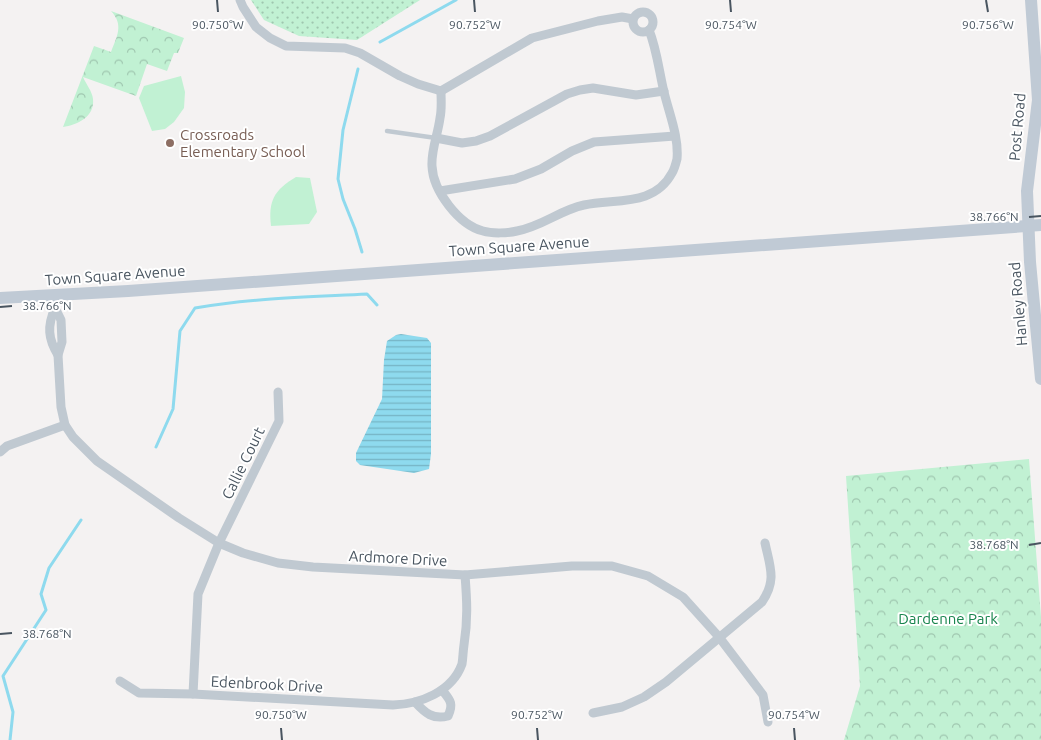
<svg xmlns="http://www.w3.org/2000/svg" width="1041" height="740" font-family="Ubuntu,sans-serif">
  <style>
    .grass { fill: url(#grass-dots) }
    .park { fill: url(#park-crowns) }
    .pitch { fill: #c1f1d3 }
    .water { fill: url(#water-rules) }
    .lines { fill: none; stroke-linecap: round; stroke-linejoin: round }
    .stream { stroke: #8edaee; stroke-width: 3 }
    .lane { stroke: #c0c9d1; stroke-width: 4.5 }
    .street { stroke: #c0c9d1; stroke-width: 9 }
    .secondary { stroke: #c0cad5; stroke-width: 12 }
    .ticks { fill: none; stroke: #495560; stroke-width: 2 }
    .education-dot { fill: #8d6e63; stroke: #fff; stroke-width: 2 }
    .labels { text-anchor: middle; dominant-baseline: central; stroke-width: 4; stroke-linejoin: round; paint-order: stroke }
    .street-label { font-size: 15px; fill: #495560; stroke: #fff }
    .education-label { font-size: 15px; fill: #785e54; stroke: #fff; text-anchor: start }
    .park-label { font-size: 15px; fill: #17844d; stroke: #fff }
    .ticks-label { font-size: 12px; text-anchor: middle; fill: #495560; stroke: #fff; stroke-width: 4; stroke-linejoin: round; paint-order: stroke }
  </style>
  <defs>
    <pattern id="grass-dots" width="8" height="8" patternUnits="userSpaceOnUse" patternTransform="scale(1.25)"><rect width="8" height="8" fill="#c1f1d3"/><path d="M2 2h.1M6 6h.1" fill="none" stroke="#9fc6af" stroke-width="1.8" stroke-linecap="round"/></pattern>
    <pattern id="park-crowns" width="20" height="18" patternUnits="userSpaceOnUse" patternTransform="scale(1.25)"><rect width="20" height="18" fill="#c1f1d3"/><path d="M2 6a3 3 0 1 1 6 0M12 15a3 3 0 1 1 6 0" fill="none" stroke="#9fc6af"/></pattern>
    <pattern id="water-rules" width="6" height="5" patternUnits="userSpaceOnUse" patternTransform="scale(1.25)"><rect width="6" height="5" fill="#8edaee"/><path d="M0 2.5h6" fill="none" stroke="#76b4c4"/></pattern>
  </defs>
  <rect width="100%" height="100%" fill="#f4f2f2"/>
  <polygon class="grass" points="251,0 420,0 357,40 299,36 264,20"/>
  <g class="park">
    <path d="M 111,11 L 184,38 L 178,53 L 174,53 L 167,71 L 147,64 L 136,96 L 83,77 C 86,84 92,91 93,99 C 95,117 77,125 63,127 L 94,46 L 111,52 C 117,36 124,25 111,11 Z"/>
    <polygon points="1029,459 1041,617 1041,740 844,740 860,686 846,476"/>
  </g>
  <g class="pitch">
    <polygon points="181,76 185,92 184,108 174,122 165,129 152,131 139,98 144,86"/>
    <path d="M 296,177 L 310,178 L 317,212 L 309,224 L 271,226 C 268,201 274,190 296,177 Z"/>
  </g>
  <polygon class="water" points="401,334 427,338 431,343 431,454 429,469 414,473 360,465 356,461 356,453 382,399 384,360 387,341 396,335"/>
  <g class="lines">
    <g class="stream">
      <polyline points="380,42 456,0"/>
      <polyline points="358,69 343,130 338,179 343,199 355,229 362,252"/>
      <path d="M 156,447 L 173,409 L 180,331 L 195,308 C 252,298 310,297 367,294 L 377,305"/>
      <polyline points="10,740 13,712 3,676 46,610 41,594 49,568 81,520"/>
    </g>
    <polyline class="lane" points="387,131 436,138"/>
    <g class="street">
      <polyline points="240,0 243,7 256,27 270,38 286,46 345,48 360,53 400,76 418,84 441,91 532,38 598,21 622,17 633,19"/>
      <circle cx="643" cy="22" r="10"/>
      <path d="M 441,91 C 441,100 442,109 440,118 C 438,134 431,150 432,166 C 433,191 459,225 483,231 C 493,234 508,233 517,231 C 543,226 560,210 584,205 C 615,198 654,207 672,173 C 674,170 676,163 677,159 C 679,137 669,113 664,92 C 659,71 657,50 649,30"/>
      <polyline points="436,138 462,143 476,141 490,136 567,94 580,90 593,88 636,95 664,91"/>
      <polyline points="440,191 515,179 541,169 572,151 594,142 675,136"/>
      <polyline points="55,296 55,308 61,320 62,342 58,355 61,407 65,425 73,437 97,461 179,518 219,543 243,553 278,563 313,567 465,575 572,566 612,566 648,576 683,597 719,637 763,695 768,722"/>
      <path d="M 55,308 C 47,326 48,339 58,355"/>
      <polyline points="0,452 7,446 65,425"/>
      <path d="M 120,681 L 139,693 L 193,694 L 393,705 C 420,704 452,692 462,664 C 463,658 463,651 464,645 C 468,619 467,601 465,575"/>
      <polyline points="193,694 198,594 219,543 279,421 278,392"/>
      <path d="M 415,702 C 425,713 433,720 448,716 C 454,703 450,700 442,690"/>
      <path d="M 593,713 L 622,707 L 644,697 L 666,682 L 762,602 C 777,580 770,567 765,543"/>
    </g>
    <g class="secondary">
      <polyline points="1031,0 1038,100 1027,191 1030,262 1041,379"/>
      <polyline points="0,298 128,291 1041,225"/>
    </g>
  </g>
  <path class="ticks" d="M 217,0 L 218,12M 474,0 L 475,12M 730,0 L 731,12M 986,0 L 988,12M 1029,217 L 1041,216M 0,307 L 12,306M 1029,545 L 1041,543M 0,634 L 12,633M 281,728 L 282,740M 537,728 L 538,740M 794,728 L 795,740"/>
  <circle class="education-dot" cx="170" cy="143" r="5"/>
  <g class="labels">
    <g class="street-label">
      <text transform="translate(1017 127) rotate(-85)">Post Road</text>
      <text transform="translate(519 246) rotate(-4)">Town Square Avenue</text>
      <text transform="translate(115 275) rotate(-4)">Town Square Avenue</text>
      <text transform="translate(1018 304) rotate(-95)">Hanley Road</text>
      <text transform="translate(243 463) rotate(-64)">Callie Court</text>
      <text transform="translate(398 558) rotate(3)">Ardmore Drive</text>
      <text transform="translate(267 684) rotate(3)">Edenbrook Drive</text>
    </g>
    <g class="education-label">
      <text x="180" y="134">Crossroads<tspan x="180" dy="17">Elementary School</tspan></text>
    </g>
    <g class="park-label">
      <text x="948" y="618">Dardenne Park</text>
    </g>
  </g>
  <g class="ticks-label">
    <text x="218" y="29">90.750°W</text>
    <text x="475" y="29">90.752°W</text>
    <text x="731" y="29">90.754°W</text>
    <text x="988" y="29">90.756°W</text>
    <text x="994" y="221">38.766°N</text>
    <text x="47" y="310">38.766°N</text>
    <text x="994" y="549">38.768°N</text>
    <text x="47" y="638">38.768°N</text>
    <text x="281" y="719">90.750°W</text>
    <text x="537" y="719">90.752°W</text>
    <text x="794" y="719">90.754°W</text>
  </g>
</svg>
